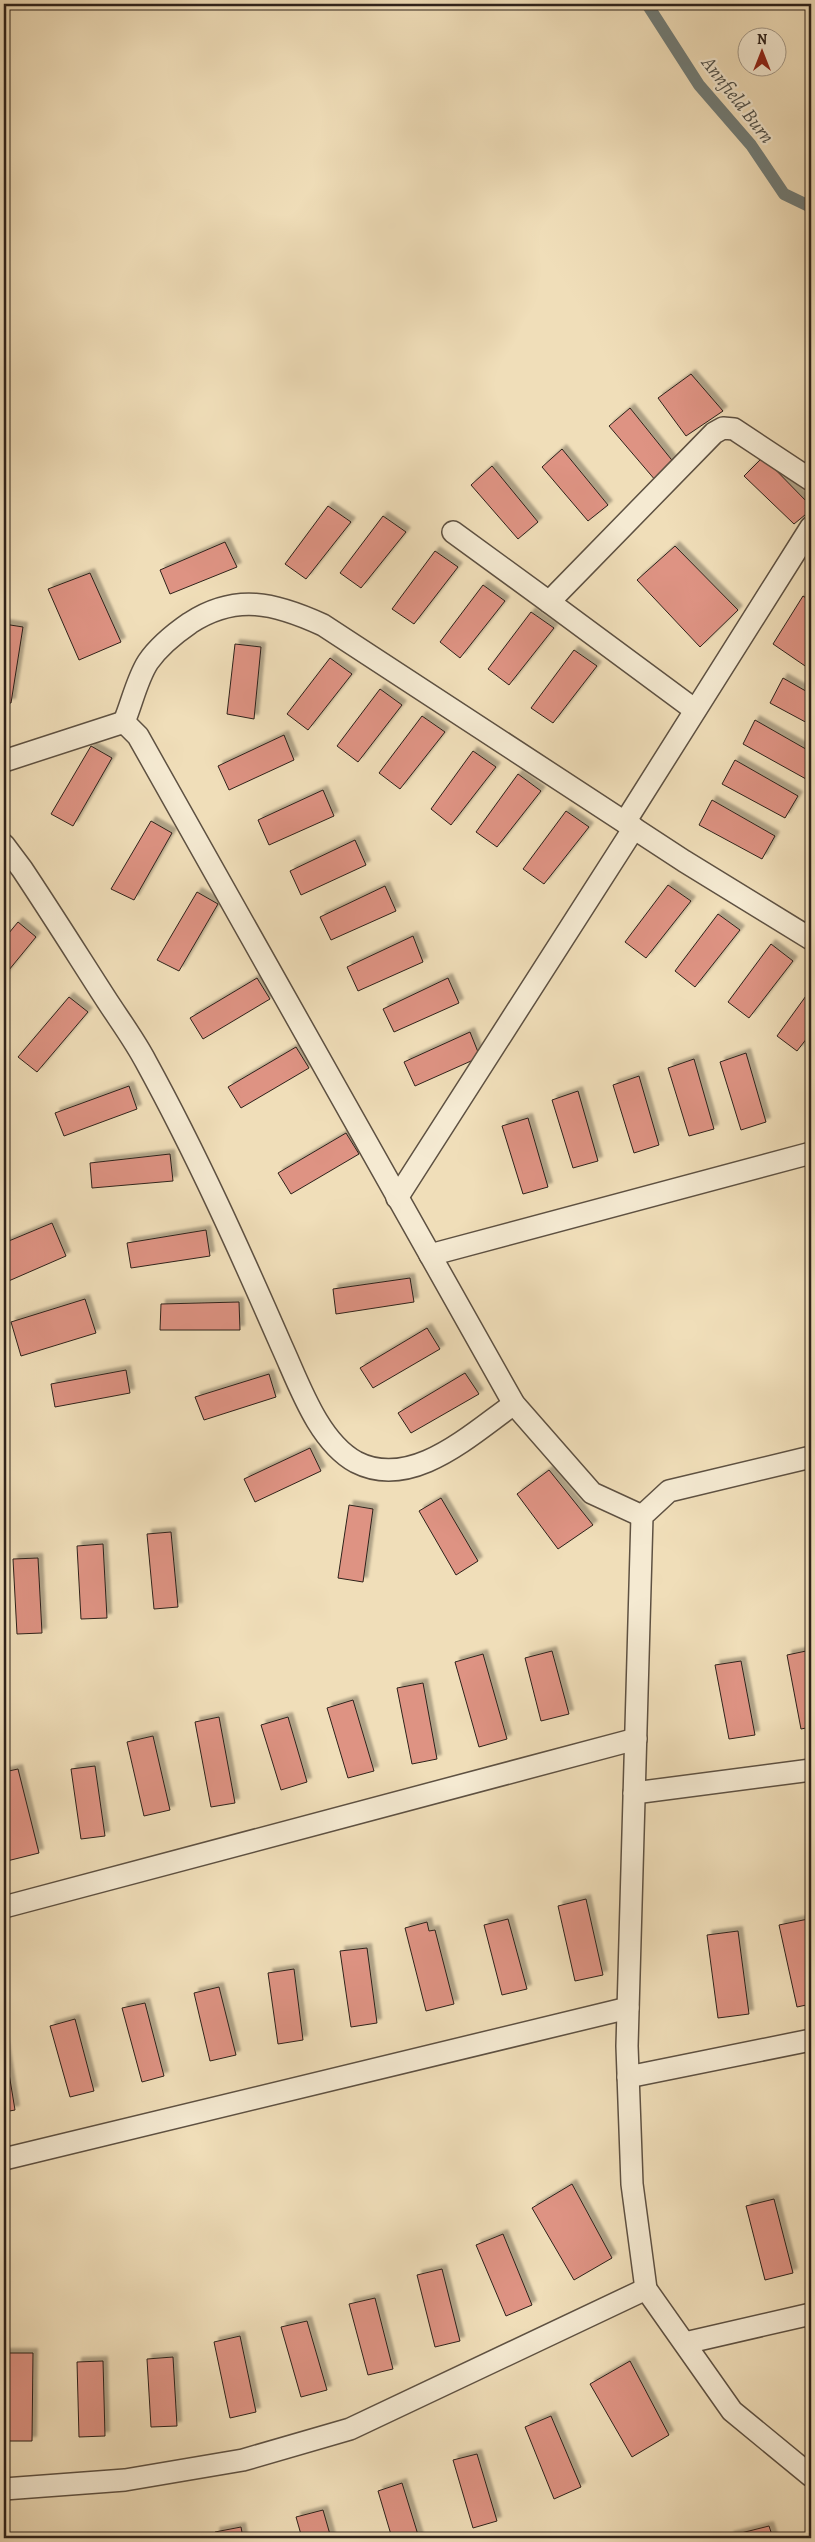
<svg xmlns="http://www.w3.org/2000/svg" width="815" height="2542" font-family="Alegreya,serif">
  <style>
    .lines { fill: none; stroke-linecap: round; stroke-linejoin: round }
    .stream { stroke: #717d79; stroke-width: 12 }
    .building { fill: #de9383; stroke: #2e221b; filter: url(#shadow) }
    .lane-casing { stroke: #5e5142; stroke-width: 24 }
    .lane { stroke: #f5ead2; stroke-width: 21 }
    .labels { text-anchor: middle; dominant-baseline: central; stroke-width: 4.5; stroke-linejoin: round; paint-order: stroke }
    .water-label { font-size: 20px; font-style: italic; fill: #4f504a; stroke: #f5ead2 }
  </style>
  <defs>
    <filter id="shadow"><feDropShadow dx="4.5" dy="-4.5" stdDeviation="1" flood-color="#0004"/></filter>
  </defs>
  <rect width="100%" height="100%" fill="#f0deb9"/>
  <filter id="stains"><feTurbulence type="fractalNoise" baseFrequency=".004" numOctaves="4"/><feColorMatrix values="0 0 0 0 .2 0 0 0 0 .09 0 0 0 0 .02 0 0 0 .5 -.17"/></filter>
  <radialGradient id="worn" r=".72"><stop offset=".6" stop-color="#630" stop-opacity="0"/><stop offset="1" stop-color="#630" stop-opacity=".3"/></radialGradient>
  <g class="lines">
    <polyline class="stream" points="647,4 699,85 751,145 784,194 811,207"/>
  </g>
  <g class="building">
    <polygon points="691,374 723,411 686,436 658,398"/>
    <polygon points="630,408 675,464 656,481 609,426"/>
    <polygon points="562,449 608,505 588,521 542,467"/>
    <polygon points="763,457 811,506 811,510 794,524 744,476"/>
    <polygon points="492,466 538,522 518,539 471,485"/>
    <polygon points="328,506 351,522 306,579 285,564"/>
    <polygon points="383,516 406,532 361,588 340,573"/>
    <polygon points="225,542 237,567 170,594 160,570"/>
    <polygon points="675,546 738,610 700,647 637,580"/>
    <polygon points="435,551 458,567 414,624 392,609"/>
    <polygon points="90,573 121,642 79,660 48,589"/>
    <polygon points="483,585 505,601 460,658 440,642"/>
    <polygon points="803,596 811,601 811,670 773,644"/>
    <polygon points="531,612 554,628 509,685 488,669"/>
    <polygon points="4,624 23,627 11,703 4,703"/>
    <polygon points="235,644 261,647 254,719 227,714"/>
    <polygon points="574,650 597,666 553,723 531,708"/>
    <polygon points="330,658 352,674 308,730 287,714"/>
    <polygon points="783,678 811,694 811,725 770,703"/>
    <polygon points="380,689 402,705 358,762 337,746"/>
    <polygon points="422,716 445,732 400,789 379,773"/>
    <polygon points="755,720 811,752 811,769 806,779 743,744"/>
    <polygon points="284,735 294,760 229,790 218,766"/>
    <polygon points="91,746 112,758 73,826 51,814"/>
    <polygon points="473,751 496,767 451,825 431,809"/>
    <polygon points="735,760 798,796 785,818 722,784"/>
    <polygon points="518,774 541,791 497,847 476,832"/>
    <polygon points="323,790 334,816 269,845 258,820"/>
    <polygon points="712,800 775,836 762,859 699,825"/>
    <polygon points="566,811 589,827 544,884 523,869"/>
    <polygon points="151,821 172,833 134,900 111,889"/>
    <polygon points="355,840 366,865 301,895 290,871"/>
    <polygon points="668,885 691,901 646,958 625,942"/>
    <polygon points="385,886 396,911 331,940 320,917"/>
    <polygon points="197,892 218,904 179,971 157,960"/>
    <polygon points="718,914 740,930 695,987 675,971"/>
    <polygon points="18,922 36,937 4,976 4,939"/>
    <polygon points="413,936 423,962 358,991 347,967"/>
    <polygon points="771,944 793,961 749,1018 728,1002"/>
    <polygon points="257,978 270,999 203,1039 190,1018"/>
    <polygon points="448,978 459,1003 394,1032 383,1009"/>
    <polygon points="811,989 811,1033 797,1051 777,1036"/>
    <polygon points="69,997 88,1012 37,1072 18,1057"/>
    <polygon points="470,1032 480,1057 415,1086 404,1062"/>
    <polygon points="296,1047 309,1068 241,1108 228,1087"/>
    <polygon points="746,1053 766,1122 741,1130 720,1062"/>
    <polygon points="694,1059 714,1129 689,1136 668,1068"/>
    <polygon points="639,1076 659,1145 634,1153 613,1085"/>
    <polygon points="129,1086 137,1109 64,1136 55,1113"/>
    <polygon points="578,1091 598,1161 573,1168 552,1100"/>
    <polygon points="528,1118 548,1187 523,1194 502,1126"/>
    <polygon points="346,1133 359,1154 291,1194 278,1173"/>
    <polygon points="170,1154 173,1181 92,1188 90,1163"/>
    <polygon points="52,1223 66,1256 4,1283 4,1243"/>
    <polygon points="206,1230 210,1256 131,1268 127,1243"/>
    <polygon points="410,1278 414,1302 336,1314 333,1289"/>
    <polygon points="85,1299 96,1333 21,1356 11,1322"/>
    <polygon points="239,1302 240,1330 160,1330 161,1304"/>
    <polygon points="427,1328 440,1349 373,1388 360,1368"/>
    <polygon points="126,1370 130,1393 55,1407 51,1384"/>
    <polygon points="465,1373 479,1394 411,1433 398,1413"/>
    <polygon points="269,1374 276,1397 204,1420 195,1397"/>
    <polygon points="310,1448 321,1471 255,1502 244,1479"/>
    <polygon points="549,1470 593,1525 558,1549 517,1494"/>
    <polygon points="441,1498 478,1561 456,1575 419,1511"/>
    <polygon points="349,1505 373,1509 363,1582 338,1578"/>
    <polygon points="171,1532 178,1607 154,1609 147,1534"/>
    <polygon points="103,1544 107,1618 81,1619 77,1546"/>
    <polygon points="38,1558 42,1633 17,1634 13,1559"/>
    <polygon points="811,1650 811,1727 801,1729 787,1655"/>
    <polygon points="552,1651 569,1714 541,1721 525,1658"/>
    <polygon points="483,1654 507,1739 479,1747 455,1662"/>
    <polygon points="741,1661 755,1735 729,1739 715,1665"/>
    <polygon points="423,1683 437,1759 412,1764 397,1688"/>
    <polygon points="353,1700 374,1771 348,1778 327,1708"/>
    <polygon points="219,1717 235,1803 211,1807 195,1722"/>
    <polygon points="288,1717 307,1782 281,1790 261,1725"/>
    <polygon points="153,1736 170,1810 144,1816 127,1742"/>
    <polygon points="95,1766 105,1836 81,1839 71,1769"/>
    <polygon points="18,1769 39,1853 7,1861 4,1846 4,1772"/>
    <polygon points="586,1899 603,1975 575,1981 558,1906"/>
    <polygon points="508,1919 527,1989 502,1995 484,1925"/>
    <polygon points="808,1919 811,1935 811,2004 797,2007 779,1925"/>
    <polygon points="427,1922 429,1931 435,1930 454,2004 426,2011 405,1928"/>
    <polygon points="738,1931 749,2014 718,2018 707,1935"/>
    <polygon points="367,1948 377,2023 351,2027 340,1951"/>
    <polygon points="294,1969 303,2040 278,2044 268,1973"/>
    <polygon points="219,1987 236,2055 210,2061 194,1993"/>
    <polygon points="145,2003 164,2076 142,2082 122,2008"/>
    <polygon points="75,2019 94,2091 70,2097 50,2026"/>
    <polygon points="4,2043 15,2110 4,2112"/>
    <polygon points="572,2184 612,2258 574,2280 532,2208"/>
    <polygon points="774,2199 793,2273 765,2280 746,2206"/>
    <polygon points="503,2234 532,2305 506,2316 476,2245"/>
    <polygon points="442,2269 460,2341 435,2347 417,2275"/>
    <polygon points="375,2298 393,2369 368,2375 349,2304"/>
    <polygon points="307,2321 327,2390 301,2397 281,2327"/>
    <polygon points="240,2336 256,2412 230,2418 214,2342"/>
    <polygon points="4,2353 33,2353 32,2441 4,2441"/>
    <polygon points="173,2357 177,2426 151,2427 147,2359"/>
    <polygon points="103,2361 105,2436 79,2437 77,2362"/>
    <polygon points="630,2361 669,2435 632,2457 590,2384"/>
    <polygon points="551,2416 581,2487 554,2499 525,2427"/>
    <polygon points="477,2454 497,2521 473,2528 453,2460"/>
    <polygon points="402,2483 419,2538 392,2538 378,2491"/>
    <polygon points="323,2510 331,2538 302,2538 296,2517"/>
    <polygon points="769,2526 773,2538 730,2538 729,2536"/>
    <polygon points="241,2527 243,2538 216,2538 215,2532"/>
  </g>
  <g class="lines">
    <g class="lane-casing">
      <g id="lane">
        <polyline points="453,532 549,602"/>
        <polyline points="695,710 549,602 714,433 723,428 734,429 811,480"/>
        <path d="M 124,722 C 132,703 137,679 148,662 C 159,646 174,634 190,623 C 236,593 275,603 323,625 L 684,861 L 811,939"/>
        <polyline points="4,761 124,722 138,736 514,1404 592,1493 642,1516"/>
        <polyline points="625,822 811,527"/>
        <path d="M 4,845 L 22,869 C 50,911 77,954 104,996 C 118,1018 134,1039 146,1062 C 197,1155 240,1251 282,1347 C 299,1384 318,1441 356,1462 C 412,1491 471,1434 514,1404"/>
        <polyline points="397,1198 634,828"/>
        <polyline points="430,1255 811,1153"/>
        <polyline points="811,1457 669,1491 642,1516 627,2046 632,2184 646,2289 732,2411 811,2476"/>
        <polyline points="634,1793 811,1770"/>
        <polyline points="4,1907 636,1739"/>
        <polyline points="628,2077 811,2040"/>
        <polyline points="4,2159 628,2008"/>
        <polyline points="685,2343 811,2314"/>
        <polyline points="4,2489 125,2480 243,2460 350,2429 646,2289"/>
      </g>
    </g>
    <use href="#lane" class="lane"/>
  </g>
  <g class="labels">
    <g class="water-label">
      <text transform="translate(738 100) rotate(52)">Annfield Burn</text>
    </g>
  </g>
  <rect width="815" height="2542" fill="none" stroke="#f0deb9" stroke-width="20"/>
  <rect x="5" y="5" width="805" height="2532" fill="none" stroke="#2e221b" stroke-width="2.5"/>
  <rect x="10" y="10" width="795" height="2522" fill="none" stroke="#2e221b"/>
  <g transform="translate(762 52)"><circle r="24" fill="#f5ead2" stroke="#a59a89"/>
  <path d="M0-4L9 19L0 12L-9 19Z" fill="#8f2418"/>
  <text y="-8" font-size="14" font-weight="bold" text-anchor="middle" fill="#2e221b">N</text>
  </g>
  <rect width="100%" height="100%" filter="url(#stains)"/>
  <rect width="100%" height="100%" fill="url(#worn)"/>
</svg>
